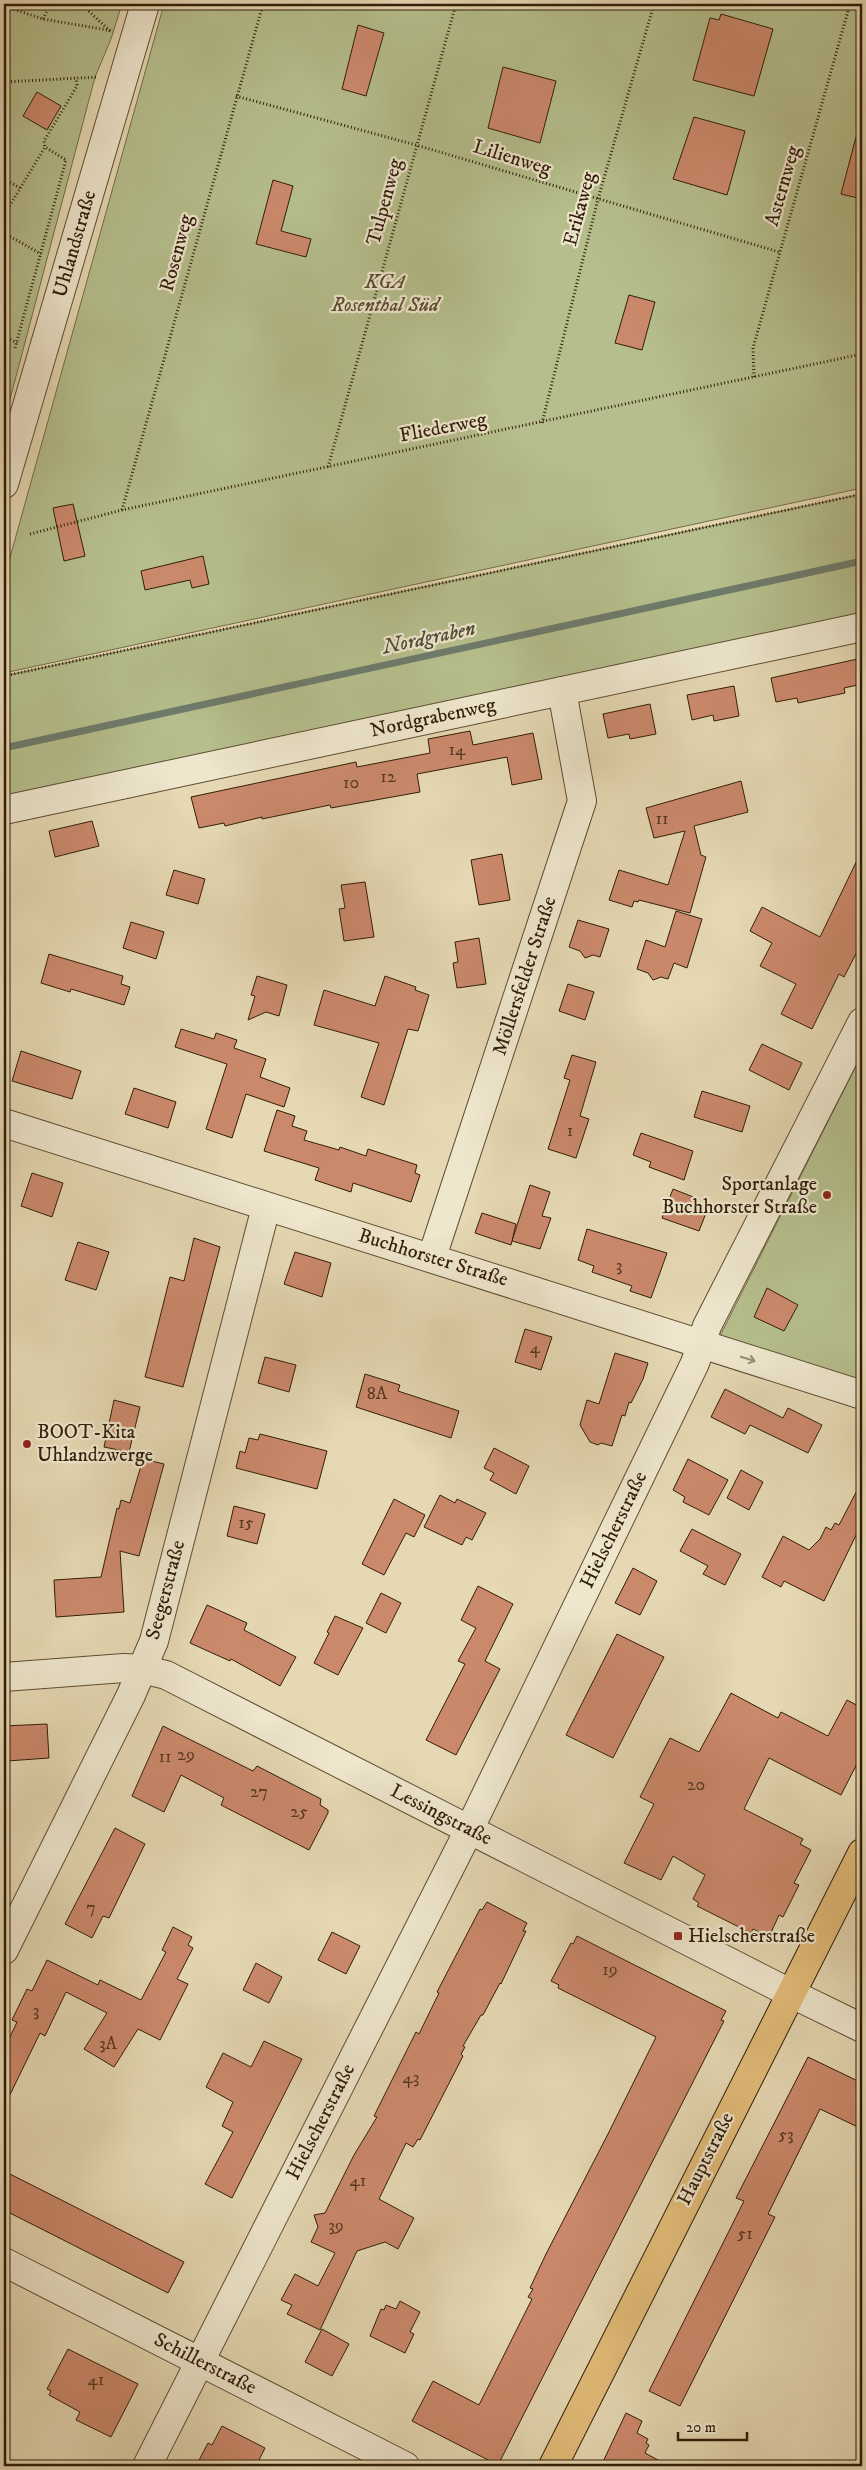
<svg xmlns="http://www.w3.org/2000/svg" width="866" height="2470" font-family="'IM FELL DW Pica',serif">
  <style>
    .green { fill: #b5be8c; stroke: #736e4a }
    .lines { fill: none; stroke-linecap: round; stroke-linejoin: round }
    .stream { stroke: #6e7b6b; stroke-width: 7 }
    .building { fill: #cb896c; stroke: #311d09 }
    .minor-casing { stroke: #5e4c33; stroke-width: 30 }
    .major-casing { stroke: #311d09; stroke-width: 30 }
    .path { stroke: #311d09; stroke-width: 3; stroke-dasharray: 1 2.5; stroke-linecap: butt }
    .minor { stroke: #eee6cd; stroke-width: 28 }
    .major { stroke: #e2bc79; stroke-width: 28 }
    .oneway { stroke: #998c75 }
    .poi-dot { fill: #8f2418; stroke: #eee6cd; stroke-width: 2 }
    .labels { text-anchor: middle; dominant-baseline: central; stroke-width: 4.5; stroke-linejoin: round; paint-order: stroke }
    .number-label { font-size: 18px; fill: #583822 }
    .street-label { font-size: 20px; fill: #311d09; stroke: #eee6cd }
    .park-label { font-size: 20px; font-style: italic; fill: #594d30; stroke: #eee6cd }
    .poi-label { font-size: 20px; fill: #311d09; stroke: #eee6cd; text-anchor: start }
    .water-label { font-size: 21px; font-style: italic; fill: #4f4c3a; stroke: #eee6cd }
  </style>
  <rect width="100%" height="100%" fill="#e5d8b2"/>
  <filter id="stains"><feTurbulence type="fractalNoise" baseFrequency=".004" numOctaves="4"/><feColorMatrix values="0 0 0 0 .2 0 0 0 0 .09 0 0 0 0 .02 0 0 0 .5 -.17"/></filter>
  <radialGradient id="worn" r=".72"><stop offset=".6" stop-color="#630" stop-opacity="0"/><stop offset="1" stop-color="#630" stop-opacity=".3"/></radialGradient>
  <g class="green">
    <polygon points="4,4 122,4 111,39 95,77 4,422"/>
    <polygon points="164,4 862,4 862,488 4,673 4,579"/>
    <polygon points="862,494 862,618 4,798 4,676"/>
    <polygon points="862,1054 862,1381 720,1336"/>
  </g>
  <g class="lines">
    <polyline class="stream" points="4,748 862,561"/>
  </g>
  <g class="building">
    <polygon points="721,14 773,29 754,96 693,80 710,18 719,20"/>
    <polygon points="358,25 384,33 366,96 342,89"/>
    <polygon points="503,67 556,81 540,143 488,128"/>
    <polygon points="37,92 61,106 47,130 23,116"/>
    <polygon points="694,117 745,131 727,195 673,179"/>
    <polygon points="856,137 862,138 862,199 841,194"/>
    <polygon points="273,180 293,186 281,231 311,239 306,257 256,244"/>
    <polygon points="629,295 655,302 642,350 615,343"/>
    <polygon points="73,504 85,556 64,561 53,508"/>
    <polygon points="203,556 209,584 192,588 190,580 145,590 141,571"/>
    <polygon points="862,658 862,684 844,688 845,693 798,703 797,698 776,702 771,678"/>
    <polygon points="734,686 739,716 714,721 713,715 692,720 687,695"/>
    <polygon points="650,704 656,734 630,739 629,734 608,738 603,714"/>
    <polygon points="470,731 473,745 533,733 542,779 512,785 507,757 417,774 420,792 331,808 330,805 262,819 262,817 225,826 224,823 199,828 191,797 356,762 357,767 430,753 428,739"/>
    <polygon points="741,781 748,812 694,826 701,855 706,857 690,913 639,900 638,902 634,901 632,907 609,900 619,870 668,885 685,831 654,838 646,808"/>
    <polygon points="92,821 99,846 55,857 49,831"/>
    <polygon points="862,850 862,942 844,977 839,974 812,1029 781,1014 796,984 760,966 772,943 750,931 762,907 820,937"/>
    <polygon points="502,854 510,900 479,905 471,860"/>
    <polygon points="174,870 205,879 198,904 166,895"/>
    <polygon points="365,882 374,937 344,941 339,909 345,908 341,885"/>
    <polygon points="676,911 702,919 687,968 674,963 668,979 661,977 653,980 648,973 637,969 646,940 665,947"/>
    <polygon points="578,920 609,929 600,957 593,955 585,958 580,951 569,947"/>
    <polygon points="131,922 164,932 156,959 123,948"/>
    <polygon points="479,938 486,984 457,988 453,963 458,962 455,942"/>
    <polygon points="49,954 123,976 121,984 130,987 124,1005 71,989 70,992 41,983"/>
    <polygon points="257,976 287,985 279,1016 266,1012 248,1020 255,996 251,995"/>
    <polygon points="385,976 416,987 415,990 429,995 418,1031 408,1029 384,1105 361,1097 379,1043 314,1025 324,990 375,1006"/>
    <polygon points="568,984 594,992 585,1020 559,1011"/>
    <polygon points="181,1029 214,1039 216,1033 237,1040 234,1048 266,1059 260,1077 290,1088 284,1107 246,1094 232,1138 206,1129 227,1064 175,1047"/>
    <polygon points="762,1044 802,1063 789,1090 749,1070"/>
    <polygon points="21,1051 81,1071 72,1099 12,1081"/>
    <polygon points="572,1055 596,1062 580,1116 589,1119 576,1158 548,1149 570,1080 564,1078"/>
    <polygon points="134,1088 176,1102 168,1128 125,1114"/>
    <polygon points="702,1091 750,1106 742,1132 694,1117"/>
    <polygon points="277,1110 295,1116 292,1126 307,1131 304,1140 339,1150 340,1147 366,1156 368,1149 417,1165 415,1173 420,1175 411,1202 353,1183 351,1192 315,1180 319,1168 264,1151"/>
    <polygon points="641,1133 693,1151 684,1180 649,1167 651,1162 633,1155"/>
    <polygon points="32,1173 63,1183 52,1217 21,1206"/>
    <polygon points="530,1185 550,1192 542,1216 551,1218 540,1249 512,1241"/>
    <polygon points="673,1189 696,1198 694,1202 708,1208 699,1231 662,1218"/>
    <polygon points="482,1213 516,1224 511,1245 475,1233"/>
    <polygon points="587,1229 667,1253 651,1298 630,1291 632,1286 592,1272 594,1266 578,1260"/>
    <polygon points="194,1238 220,1247 183,1387 145,1377 170,1277 184,1281"/>
    <polygon points="78,1242 109,1252 96,1290 65,1280"/>
    <polygon points="295,1252 331,1263 322,1297 284,1284"/>
    <polygon points="767,1288 798,1305 784,1331 754,1317"/>
    <polygon points="525,1329 552,1337 541,1370 515,1362"/>
    <polygon points="615,1353 648,1363 643,1379 631,1403 629,1402 625,1416 622,1415 612,1446 601,1443 598,1445 590,1442 580,1425 587,1400 599,1404"/>
    <polygon points="265,1357 296,1365 289,1392 258,1383"/>
    <polygon points="365,1374 400,1385 398,1391 459,1411 451,1438 356,1407"/>
    <polygon points="725,1389 783,1418 788,1408 822,1425 808,1453 750,1425 745,1434 711,1417"/>
    <polygon points="114,1400 140,1407 129,1452 104,1447"/>
    <polygon points="260,1434 327,1451 317,1489 236,1468 240,1451 245,1453 249,1438 258,1440"/>
    <polygon points="494,1448 529,1466 516,1494 490,1480 494,1473 484,1468"/>
    <polygon points="143,1459 164,1464 139,1556 120,1551 124,1612 56,1617 54,1580 101,1577 117,1508 119,1509 121,1500 130,1503"/>
    <polygon points="688,1459 728,1480 709,1515 683,1502 685,1497 673,1490"/>
    <polygon points="741,1470 763,1482 749,1510 727,1498"/>
    <polygon points="862,1481 862,1523 824,1601 784,1581 781,1587 762,1577 783,1536 809,1550 820,1539 826,1527 831,1530 835,1523 839,1525"/>
    <polygon points="440,1495 455,1503 457,1499 486,1513 472,1540 466,1537 462,1545 424,1527"/>
    <polygon points="394,1499 425,1515 414,1537 406,1533 384,1575 362,1564"/>
    <polygon points="234,1506 265,1514 257,1544 227,1536"/>
    <polygon points="692,1529 741,1554 725,1585 703,1574 708,1566 680,1551"/>
    <polygon points="633,1568 657,1581 640,1615 615,1603"/>
    <polygon points="478,1586 513,1604 485,1661 500,1669 456,1755 426,1740 465,1664 458,1661 476,1628 461,1620"/>
    <polygon points="381,1593 401,1603 386,1633 366,1623"/>
    <polygon points="207,1605 247,1623 244,1630 296,1657 280,1686 231,1659 230,1661 190,1643"/>
    <polygon points="335,1616 363,1628 338,1675 314,1663 329,1633 327,1632"/>
    <polygon points="617,1634 664,1657 613,1758 566,1735"/>
    <polygon points="731,1693 778,1718 781,1712 828,1736 847,1700 862,1708 862,1754 841,1795 769,1758 744,1809 803,1839 800,1844 811,1850 794,1883 799,1885 783,1917 779,1915 769,1937 753,1929 751,1933 697,1906 699,1903 693,1899 705,1875 673,1856 661,1880 624,1863 654,1804 640,1797 670,1738 699,1752"/>
    <polygon points="47,1724 49,1758 7,1761 4,1726"/>
    <polygon points="163,1726 253,1771 257,1766 321,1799 320,1805 328,1810 328,1813 309,1850 221,1805 224,1798 181,1775 164,1812 132,1796"/>
    <polygon points="115,1828 145,1844 109,1918 103,1916 92,1938 65,1924"/>
    <polygon points="487,1902 527,1923 523,1931 526,1931 501,1984 500,1983 483,2015 481,2015 463,2046 465,2047 461,2054 463,2056 420,2140 418,2139 413,2147 406,2143 379,2199 414,2218 398,2249 385,2242 357,2251 320,2330 287,2314 292,2305 281,2300 295,2274 318,2286 335,2253 311,2242 318,2227 314,2215 325,2213 354,2155 377,2117 374,2116 416,2032 419,2034 439,1993 437,1992 480,1909 482,1910"/>
    <polygon points="173,1927 192,1937 188,1945 193,1948 177,1979 188,1984 160,2040 138,2029 114,2067 84,2049 107,2013 66,1992 45,2036 40,2033 4,2107 4,2050 17,2022 12,2020 27,1989 32,1991 47,1960 98,1985 100,1980 141,2000 166,1952 162,1950"/>
    <polygon points="332,1932 360,1946 346,1974 318,1960"/>
    <polygon points="577,1936 726,2011 721,2020 724,2021 498,2465 412,2421 433,2381 479,2405 532,2299 528,2297 533,2289 530,2288 546,2254 608,2134 656,2037 558,1988 559,1985 551,1981 571,1943 573,1944"/>
    <polygon points="256,1963 282,1977 269,2003 243,1990"/>
    <polygon points="264,2041 302,2059 232,2198 205,2184 233,2132 222,2126 233,2102 206,2087 223,2053 251,2067"/>
    <polygon points="808,2057 862,2083 862,2129 820,2109 768,2214 775,2217 680,2406 649,2391 744,2201 736,2198"/>
    <polygon points="4,2171 184,2262 168,2293 4,2210"/>
    <polygon points="400,2301 420,2312 410,2332 414,2334 405,2353 370,2336 381,2309 384,2310 386,2305 396,2309"/>
    <polygon points="322,2329 349,2344 332,2376 305,2362"/>
    <polygon points="68,2349 138,2384 111,2437 76,2420 80,2412 49,2395 51,2391 47,2389"/>
    <polygon points="626,2413 642,2421 637,2433 648,2439 646,2443 649,2445 645,2453 669,2466 601,2466"/>
    <polygon points="222,2426 265,2448 256,2466 196,2466 208,2443 212,2445"/>
  </g>
  <g class="lines">
    <g class="minor-casing">
      <g id="minor">
        <polyline points="4,484 145,4"/>
        <polyline points="4,810 862,627"/>
        <polyline points="4,1123 862,1395"/>
        <polyline points="432,1257 582,801 562,691"/>
        <polyline points="4,1677 124,1668 142,1669 166,1675 790,1993 862,2028"/>
        <polyline points="4,1950 131,1695 154,1641 266,1207"/>
        <polyline points="4,2262 405,2466"/>
        <polyline points="147,2466 469,1830 695,1363 707,1326 862,1022"/>
      </g>
    </g>
    <g class="major-casing">
      <polyline id="major" points="553,2466 862,1853"/>
    </g>
    <g class="path">
      <polyline points="81,4 110,31"/>
      <polyline points="4,6 43,19 113,31"/>
      <polyline points="43,19 51,4"/>
      <polyline points="4,82 98,77"/>
      <polyline points="236,96 416,145 779,252"/>
      <polyline points="4,179 20,188"/>
      <polyline points="4,215 45,147 44,141 77,86 76,78"/>
      <polyline points="4,233 41,254"/>
      <polyline points="4,336 17,343"/>
      <polyline points="15,348 66,160 45,147"/>
      <polyline points="4,370 9,373"/>
      <polyline points="754,377 753,348 850,4"/>
      <polyline points="542,423 598,199 654,4"/>
      <polyline points="328,467 456,4"/>
      <polyline points="122,510 263,4"/>
      <polyline points="30,534 122,510 862,354"/>
      <polyline points="4,676 862,494"/>
    </g>
    <use href="#minor" class="minor"/>
    <use href="#major" class="major"/>
  </g>
  <defs><path id="oneway-shaft" d="M-6 0H5M1.5-3L5.5 0L1.5 3" fill="none" stroke-width="1.6" stroke-linecap="round" stroke-linejoin="round" transform="scale(1.25)"/></defs>
  <use class="oneway" href="#oneway-shaft" transform="translate(748 1359) rotate(17)"/>
  <g class="poi-dot">
    <circle cx="827" cy="1195" r="5"/>
    <circle cx="27" cy="1444" r="5"/>
    <rect x="673" y="1931" width="10" height="10" rx="2.5"/>
  </g>
  <g class="labels">
    <g class="number-label">
      <text x="457" y="750">14</text>
      <text x="388" y="777">12</text>
      <text x="351" y="783">10</text>
      <text x="662" y="819">11</text>
      <text x="570" y="1131">1</text>
      <text x="619" y="1266">3</text>
      <text x="535" y="1348">4</text>
      <text x="377" y="1394">8A</text>
      <text x="246" y="1523">15</text>
      <text x="186" y="1755">29</text>
      <text x="165" y="1757">11</text>
      <text x="696" y="1785">20</text>
      <text x="259" y="1792">27</text>
      <text x="299" y="1812">25</text>
      <text x="91" y="1908">7</text>
      <text x="610" y="1970">19</text>
      <text x="36" y="2011">3</text>
      <text x="108" y="2044">3A</text>
      <text x="411" y="2078">43</text>
      <text x="786" y="2135">53</text>
      <text x="358" y="2181">41</text>
      <text x="336" y="2226">39</text>
      <text x="745" y="2234">51</text>
      <text x="96" y="2380">41</text>
    </g>
    <g class="street-label">
      <text transform="translate(512 158) rotate(17)">Lilienweg</text>
      <text transform="translate(783 186) rotate(-74)">Asternweg</text>
      <text transform="translate(385 202) rotate(-75)">Tulpenweg</text>
      <text transform="translate(580 209) rotate(-75)">Erikaweg</text>
      <text transform="translate(75 244) rotate(-74)">Uhlandstraße</text>
      <text transform="translate(177 253) rotate(-75)">Rosenweg</text>
      <text transform="translate(443 428) rotate(-11)">Fliederweg</text>
      <text transform="translate(433 718) rotate(-12)">Nordgrabenweg</text>
      <text transform="translate(525 976) rotate(-72)">Möllersfelder Straße</text>
      <text transform="translate(433 1258) rotate(17)">Buchhorster Straße</text>
      <text transform="translate(614 1530) rotate(-64)">Hielscherstraße</text>
      <text transform="translate(166 1590) rotate(-75)">Seegerstraße</text>
      <text transform="translate(441 1815) rotate(27)">Lessingstraße</text>
      <text transform="translate(321 2122) rotate(-63)">Hielscherstraße</text>
      <text transform="translate(706 2159) rotate(-63)">Hauptstraße</text>
      <text transform="translate(205 2364) rotate(27)">Schillerstraße</text>
    </g>
    <g class="park-label">
      <text x="385" y="282">KGA<tspan x="385" dy="23">Rosenthal Süd</tspan></text>
    </g>
    <g class="poi-label">
      <text x="817" y="1184" text-anchor="end">Sportanlage<tspan x="817" dy="23">Buchhorster Straße</tspan></text>
      <text x="37" y="1432">BOOT-Kita<tspan x="37" dy="23">Uhlandzwerge</tspan></text>
      <text x="688" y="1936">Hielscherstraße</text>
    </g>
    <g class="water-label">
      <text transform="translate(429 638) rotate(-12)">Nordgraben</text>
    </g>
  </g>
  <rect width="866" height="2470" fill="none" stroke="#e5d8b2" stroke-width="20"/>
  <rect x="5" y="5" width="856" height="2460" fill="none" stroke="#311d09" stroke-width="2.5"/>
  <rect x="10" y="10" width="846" height="2450" fill="none" stroke="#311d09"/>
  <path d="M678 2432v8h69v-8" fill="none" stroke="#311d09" stroke-width="2.5"/>
  <text x="686" y="2432" font-size="15" fill="#311d09" stroke="#eee6cd" stroke-width="4" paint-order="stroke">20 m</text>
  <rect width="100%" height="100%" filter="url(#stains)"/>
  <rect width="100%" height="100%" fill="url(#worn)"/>
</svg>
